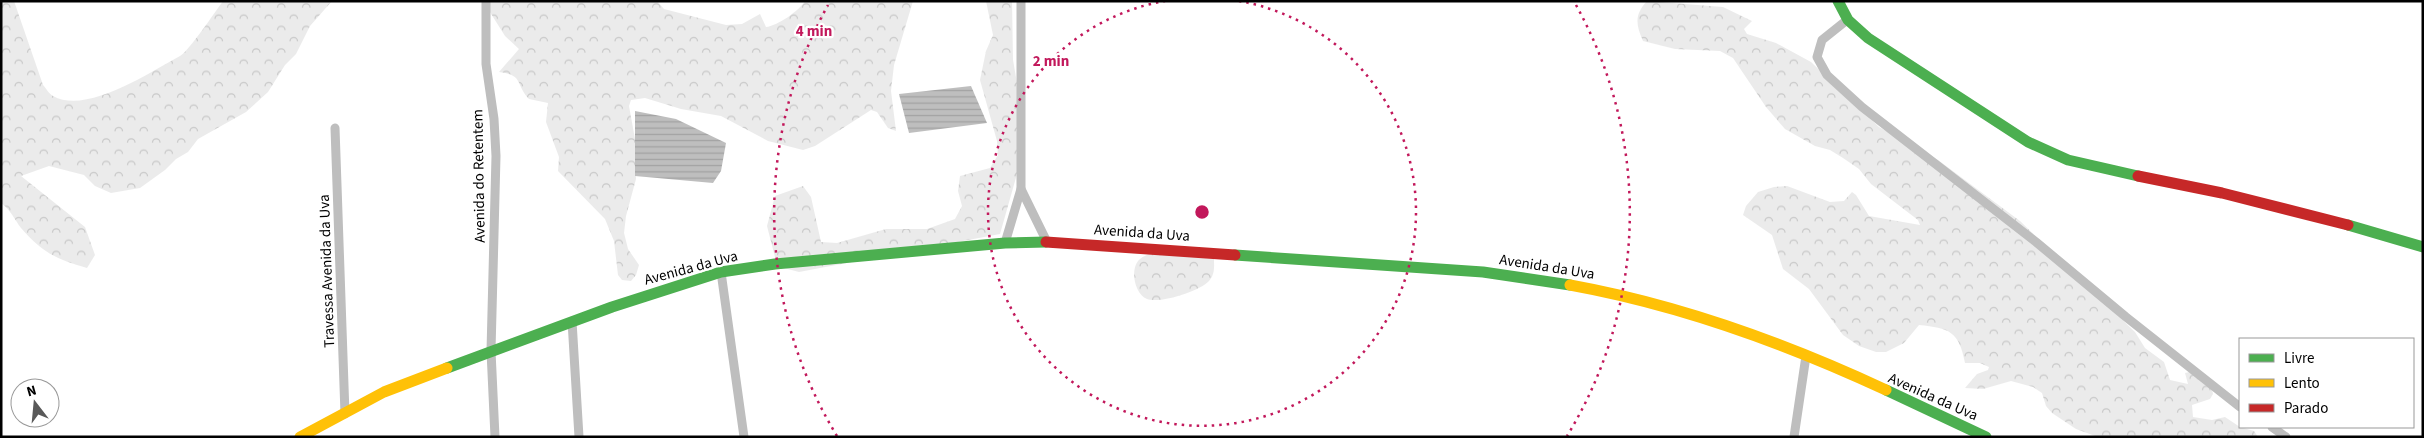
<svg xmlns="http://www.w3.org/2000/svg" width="2424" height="438" font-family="'Source Sans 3',sans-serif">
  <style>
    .forest { fill: url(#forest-crowns) }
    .water { fill: url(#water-rules) }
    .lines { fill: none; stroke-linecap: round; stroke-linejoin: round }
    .street { stroke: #bebebe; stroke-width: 9 }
    .fast { stroke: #4caf50; stroke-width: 11 }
    .slow { stroke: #ffc107; stroke-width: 11 }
    .jam { stroke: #c62828; stroke-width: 11 }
    .ring { fill: none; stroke: #c2185b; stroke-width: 2.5; stroke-dasharray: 2.5 5 }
    .labels { text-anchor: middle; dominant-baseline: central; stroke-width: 4.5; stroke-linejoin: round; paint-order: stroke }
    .street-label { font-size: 15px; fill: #000; stroke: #fff }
    .centre { fill: #c2185b; stroke: #fff; stroke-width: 2.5 }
    .ring-label { font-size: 15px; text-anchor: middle; font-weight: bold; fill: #c2185b; stroke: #fff; stroke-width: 4.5; stroke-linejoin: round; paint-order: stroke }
  </style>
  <defs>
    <pattern id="forest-crowns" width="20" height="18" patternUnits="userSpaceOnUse" patternTransform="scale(1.25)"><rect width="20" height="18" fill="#ebebeb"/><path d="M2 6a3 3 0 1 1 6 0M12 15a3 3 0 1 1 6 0" fill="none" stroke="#c8c8c8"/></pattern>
    <pattern id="water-rules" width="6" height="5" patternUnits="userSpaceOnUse" patternTransform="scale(1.25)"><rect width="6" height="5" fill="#bebebe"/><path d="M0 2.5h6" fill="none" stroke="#a2a2a2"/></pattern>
  </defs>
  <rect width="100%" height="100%" fill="#fff"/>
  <g class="forest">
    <path d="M 1,1 L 14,1 L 43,85 C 46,88 49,94 53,96 C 87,115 150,72 180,56 C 189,51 215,12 223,1 L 332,1 L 310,26 L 296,54 L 285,65 L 268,92 L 246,112 L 198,139 L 188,152 L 176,159 L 165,170 L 140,188 L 111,193 L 95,186 L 84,175 L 49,166 L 21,176 L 85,227 L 95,255 L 87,268 C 56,259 43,253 21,228 C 15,220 10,209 1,203 Z"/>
    <path d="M 483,1 L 657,1 L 664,9 L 726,25 L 742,24 L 760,14 L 766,27 C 777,26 799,11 805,1 L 913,1 L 894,65 L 891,91 L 896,131 L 888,128 L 877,112 L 871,110 L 815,146 L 803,150 L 768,141 L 721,116 L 681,109 L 645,98 L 631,100 L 629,106 L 635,139 L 636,179 L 626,216 L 624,233 L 628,249 L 639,265 L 636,275 L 631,281 L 622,280 L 618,275 L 614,241 L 605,219 L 558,171 L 559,157 L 546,122 L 548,103 L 529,99 C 515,84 524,75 499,72 L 519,49 L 505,36 Z"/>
    <polygon points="986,1 1012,1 1013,60 1018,89 1021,160 1000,234 799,272 784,268 775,257 767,226 775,196 803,186 811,197 821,242 837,243 886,229 927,229 955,219 962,206 958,191 960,176 990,168 998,155 997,141 980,80 986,51 993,35"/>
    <path d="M 1647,1 L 1723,7 L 1752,21 L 1744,29 L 1747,34 L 1776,43 L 1811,62 L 1879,127 L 1938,160 L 2020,221 L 2135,332 L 2145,348 L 2164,362 L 2170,380 L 2188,384 L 2185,373 L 2193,371 L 2212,389 L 2213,394 L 2210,399 L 2192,405 L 2193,417 L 2212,420 L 2225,417 L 2240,427 L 2254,431 L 2258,437 L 2098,437 L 2076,429 L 2052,413 L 2046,406 L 2042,393 L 2033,387 L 2011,381 L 1983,389 L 1965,388 L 1977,374 L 1988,370 L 1989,367 L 1980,363 L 1965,363 C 1959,331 1949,328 1919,325 L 1904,343 L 1886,352 L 1876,352 L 1859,346 L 1843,335 L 1809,289 L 1783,269 L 1772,235 L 1743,215 L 1746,206 L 1758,192 L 1774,187 L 1787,186 L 1830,202 L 1844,201 L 1852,192 L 1856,195 L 1869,216 L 1920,225 L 1918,220 L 1871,184 L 1859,169 L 1843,158 L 1830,150 L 1815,146 L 1785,129 L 1766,107 L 1733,58 L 1720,51 L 1675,49 L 1643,41 C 1636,25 1634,15 1647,1 Z"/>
    <path d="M 1154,252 L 1214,259 C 1214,268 1215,274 1209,281 C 1200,291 1160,304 1147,299 C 1135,294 1130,271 1138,261 C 1141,257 1149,254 1154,252 Z"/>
  </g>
  <g class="water">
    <polygon points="971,86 987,123 909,133 899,94"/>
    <polygon points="635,111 676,119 726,143 721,171 713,183 635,176"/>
  </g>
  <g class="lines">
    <g class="street">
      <polyline points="486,1 486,64 494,119 496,156 491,351 495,437"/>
      <polyline points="1847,20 1822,40 1817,57 1827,75 1862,107 2036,242 2126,317 2240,407"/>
      <polyline points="335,128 345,414"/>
      <polyline points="1021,189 1047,242"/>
      <polyline points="1005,243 1021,189 1021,1"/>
      <polyline points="721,272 744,437"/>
      <polyline points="572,321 579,437"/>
      <polyline points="2272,427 2286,437"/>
      <polyline points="1794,437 1806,356"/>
    </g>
    <g class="fast">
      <polyline points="1838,1 1848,20 1868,38 2028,142 2068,160 2138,176"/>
      <polyline points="2348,225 2423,247"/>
      <polyline points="1235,255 1483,272 1570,285"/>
      <polyline points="447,368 612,307 721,272 775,264 1005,243 1046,242"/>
      <polyline points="1886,390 1986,437"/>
    </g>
    <g class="slow">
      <path d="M 1570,285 C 1681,305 1785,343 1886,390"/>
      <polyline points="300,437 384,392 447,368"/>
    </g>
    <g class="jam">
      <polyline points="2138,176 2222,193 2348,225"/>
      <polyline points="1046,242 1235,255"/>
    </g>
  </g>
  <g class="ring">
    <path d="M1239 1A214 214 0 1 1 1165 1"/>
    <path d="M837 436A428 428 0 0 1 828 5M1576 5A428 428 0 0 1 1567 436"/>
  </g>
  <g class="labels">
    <g class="street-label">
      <text transform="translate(479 176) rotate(-91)">Avenida do Retentem</text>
      <text transform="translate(1142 233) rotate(4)">Avenida da Uva</text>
      <text transform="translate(1547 267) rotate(9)">Avenida da Uva</text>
      <text transform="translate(691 268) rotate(-15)">Avenida da Uva</text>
      <text transform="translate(327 271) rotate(-92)">Travessa Avenida da Uva</text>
      <text transform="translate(1933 397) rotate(24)">Avenida da Uva</text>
    </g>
  </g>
  <circle cx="1202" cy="212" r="8" class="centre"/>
  <g class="ring-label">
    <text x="814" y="36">4 min</text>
    <text x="1051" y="66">2 min</text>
  </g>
  <rect width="2424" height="438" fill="none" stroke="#000000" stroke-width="5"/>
  <rect x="2239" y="338" width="175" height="90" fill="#ffffff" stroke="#999999"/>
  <rect x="2249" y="354" width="25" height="8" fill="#4caf50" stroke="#999999"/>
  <text x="2284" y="363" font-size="15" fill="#000000">Livre</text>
  <rect x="2249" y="379" width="25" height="8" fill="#ffc107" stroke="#999999"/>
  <text x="2284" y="388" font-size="15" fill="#000000">Lento</text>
  <rect x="2249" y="404" width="25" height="8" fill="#c62828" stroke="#999999"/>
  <text x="2284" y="413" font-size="15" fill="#000000">Parado</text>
  <g transform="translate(35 403) rotate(344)"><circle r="24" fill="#ffffff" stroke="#999999"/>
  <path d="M0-4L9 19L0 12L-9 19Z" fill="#595959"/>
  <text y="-8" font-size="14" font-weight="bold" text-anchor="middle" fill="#000000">N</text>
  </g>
</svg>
